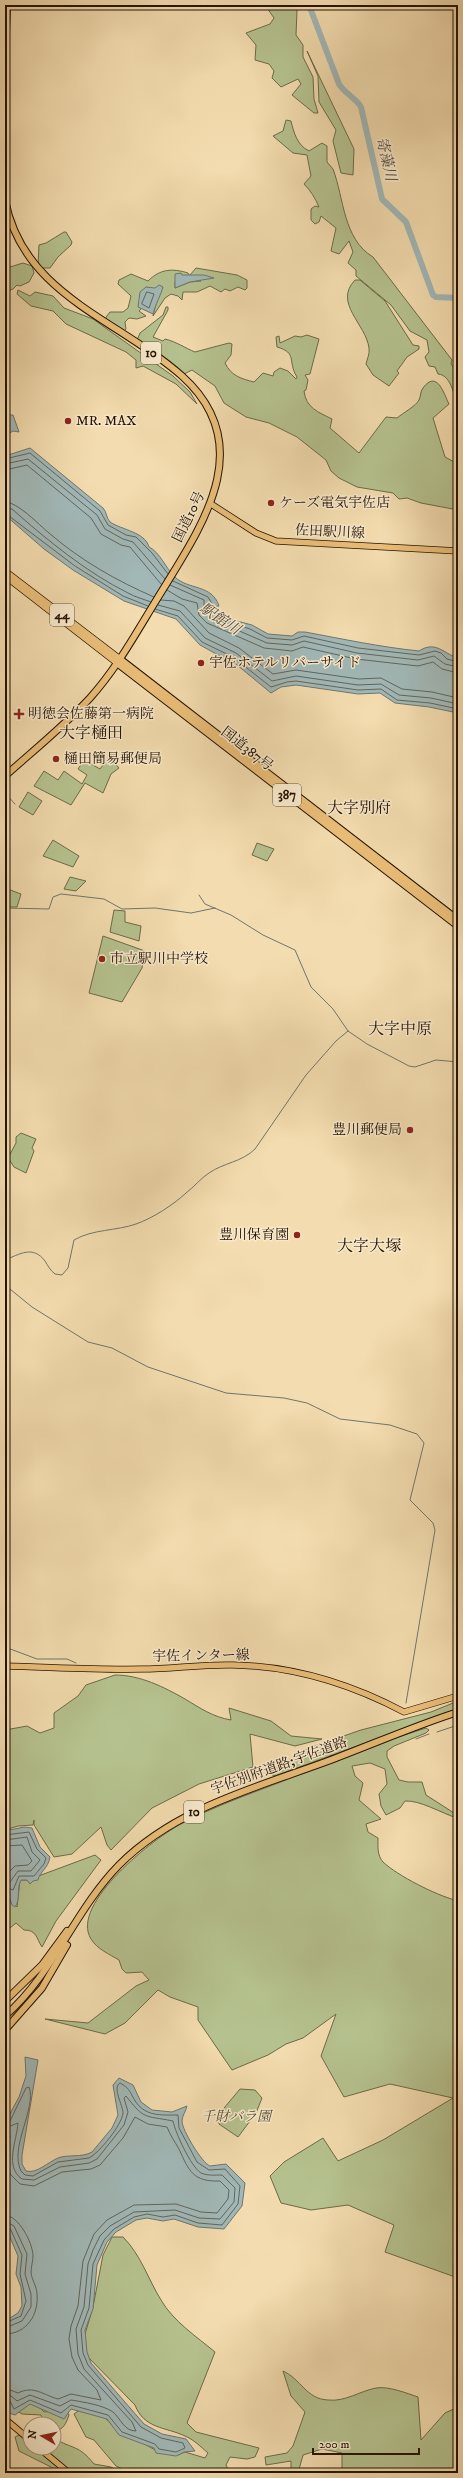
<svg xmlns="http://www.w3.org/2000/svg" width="463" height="2478" font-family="'IM FELL DW Pica','Noto Serif JP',serif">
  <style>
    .green { fill: #b5c28f; stroke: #6c6a48 }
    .water { fill: #a1b8b7; stroke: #6f766e }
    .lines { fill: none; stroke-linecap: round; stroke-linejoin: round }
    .shore { stroke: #62655c; stroke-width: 1 }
    .stream { stroke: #6f766e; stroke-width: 1 }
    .river { stroke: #a1b8b7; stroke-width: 6 }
    .major-casing { stroke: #241200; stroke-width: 7 }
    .highway-casing { stroke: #241200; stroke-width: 8 }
    .major { stroke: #eabe78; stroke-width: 5.5 }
    .highway { stroke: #eabe78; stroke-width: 6 }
    .poi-dot { fill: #8f2418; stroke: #f7e8cb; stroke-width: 1.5 }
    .labels { text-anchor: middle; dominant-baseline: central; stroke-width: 3; stroke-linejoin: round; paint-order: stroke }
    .shield { fill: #f7e8cb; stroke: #63523d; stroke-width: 1 }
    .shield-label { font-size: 13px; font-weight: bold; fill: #241200 }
    .poi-label { font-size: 14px; fill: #241200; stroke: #f7e8cb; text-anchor: start }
    .street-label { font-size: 14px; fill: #241200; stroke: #f7e8cb }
    .park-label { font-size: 14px; font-style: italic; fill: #575032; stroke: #f7e8cb }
    .water-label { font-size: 15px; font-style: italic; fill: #504c40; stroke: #f7e8cb }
    .quarter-label { font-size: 16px; fill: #241200; stroke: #f7e8cb }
  </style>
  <rect width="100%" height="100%" fill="#f3dcaf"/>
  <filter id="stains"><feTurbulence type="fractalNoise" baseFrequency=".005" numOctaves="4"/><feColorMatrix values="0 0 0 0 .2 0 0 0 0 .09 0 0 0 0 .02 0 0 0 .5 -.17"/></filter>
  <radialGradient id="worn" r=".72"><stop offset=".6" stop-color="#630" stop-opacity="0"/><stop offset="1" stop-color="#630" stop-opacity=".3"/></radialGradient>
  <g class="green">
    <polygon points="265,5 295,5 297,10 296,35 303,45 303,57 313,77 314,99 318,113 314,113 292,95 301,84 298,79 281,87 272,78 274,71 269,64 255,60 256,45 246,33 270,24 274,18"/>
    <polygon points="307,51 354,149 353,175 341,173 333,141 336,130 319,102 318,76"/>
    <path d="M 286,120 L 291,121 C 294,133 297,145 309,151 L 322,143 L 327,146 L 327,162 L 333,169 C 344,198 343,239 373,257 L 452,360 L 451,364 L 458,373 L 458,410 C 455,399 452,375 438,374 L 435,367 L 429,366 L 425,357 L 429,352 L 427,340 L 410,331 L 391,305 L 356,276 L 356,270 L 348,263 L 353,252 L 349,241 L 339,254 L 331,251 L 336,228 L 321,216 L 319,222 L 315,224 L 311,220 L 311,209 L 315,206 L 319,207 C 315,198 311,191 304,184 L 311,176 L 307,155 L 293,153 L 273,136 L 283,131 Z"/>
    <polygon points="64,232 66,232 72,242 71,245 58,257 50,268 42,268 38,265 39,245 46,243"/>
    <polygon points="23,263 32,266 34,273 29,282 20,286 17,285 13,289 5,292 5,264 10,267"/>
    <path d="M 196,268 L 237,275 L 247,280 L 247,288 L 245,290 L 238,287 L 230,291 L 225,289 L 221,292 L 210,286 L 197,292 L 183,292 L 182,300 L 178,296 L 171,294 L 165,298 L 153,316 L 158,295 L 162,291 L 146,287 L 141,292 L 143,307 L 139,311 L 146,316 L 137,319 L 129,318 L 125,322 L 126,329 L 124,331 L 106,320 L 106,317 L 110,312 L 123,312 L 128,308 L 131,296 L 118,284 L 119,280 L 131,274 L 148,281 C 160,269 172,268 188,273 L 190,276 L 175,282 L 175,288 L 190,282 L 201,281 L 190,275 Z"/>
    <path d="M 355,280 L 360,280 L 385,301 L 413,345 L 419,346 L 419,349 L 407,357 L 397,371 L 399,373 L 389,386 L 373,375 L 366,364 C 367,359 370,354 369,348 C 366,324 333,303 355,280 Z"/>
    <polygon points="18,290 30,296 35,292 53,296 64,308 93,319 173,376 190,392 197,404 176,384 143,366 136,368 136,360 126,352 66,324 53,311 31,306 17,294"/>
    <path d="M 166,307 L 168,307 L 168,310 L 153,337 L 163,341 L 165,339 C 177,342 185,348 195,352 L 229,343 L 232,344 L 231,355 L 225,363 C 231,376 242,379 254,382 L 263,373 L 273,376 L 274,372 L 280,368 L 288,371 L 296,379 L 297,377 C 287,361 298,353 277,347 L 276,337 L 279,336 L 280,343 L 295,336 L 301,337 L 307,335 L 319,339 L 310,374 L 305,375 L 308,380 L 306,390 L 304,391 C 306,408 318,412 332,419 L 330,428 L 359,453 L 386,417 L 397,418 C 403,413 416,406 419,400 C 421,396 420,392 423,388 C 437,369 444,394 449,404 L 433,418 L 445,457 L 458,464 L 458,510 L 421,503 L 407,498 L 399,499 L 393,493 L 357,487 L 339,478 L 331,471 L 326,460 L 297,437 L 269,423 L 246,417 L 224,403 L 215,386 L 192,370 L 184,374 L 137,340 L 140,333 L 163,315 Z"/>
    <polygon points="109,757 119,768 111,774 103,793 85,783 71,805 34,786 44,771 58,780 64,771 82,784 87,775 78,769 84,760 100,769"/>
    <polygon points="28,792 42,801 33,815 19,807"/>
    <polygon points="53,840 79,856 73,867 43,856"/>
    <polygon points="257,843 274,849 267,861 252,855"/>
    <polygon points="70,877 86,881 76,891 64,889"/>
    <polygon points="5,888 21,894 17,907 5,907"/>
    <polygon points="114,910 125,911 125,922 141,926 139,941 110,932"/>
    <polygon points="103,936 145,951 142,968 122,1002 89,993"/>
    <polygon points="21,1133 36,1139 32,1148 34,1151 26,1173 14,1167 8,1158 16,1143 16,1137"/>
    <path d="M 115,1675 C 140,1675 164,1687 185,1699 C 200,1708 213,1717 231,1720 L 229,1708 L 271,1721 L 291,1736 L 322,1739 L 295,1746 L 250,1734 L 253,1767 L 199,1784 L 152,1808 L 111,1850 L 107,1845 L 101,1827 L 72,1854 L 54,1857 L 34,1825 L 34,1820 L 33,1825 L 18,1826 L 5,1830 L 5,1730 L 27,1726 L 40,1733 L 54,1728 L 54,1713 L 78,1696 L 86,1685 Z"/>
    <polygon points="458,1701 458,1709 275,1776 268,1773 309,1748 361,1730 431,1712"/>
    <path d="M 426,1728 L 429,1730 L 426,1733 L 394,1746 L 387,1751 L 387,1757 L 399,1780 L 408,1782 L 422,1782 L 426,1795 L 454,1813 L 457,1818 C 441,1813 420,1800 405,1801 L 400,1808 L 386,1815 L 381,1806 L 379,1794 L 387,1784 L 385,1769 L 370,1763 L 352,1766 L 355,1776 L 363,1783 L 359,1800 L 381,1819 L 366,1824 L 368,1832 L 378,1838 C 378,1847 377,1855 383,1862 C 398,1876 436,1895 455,1900 L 458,1897 L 458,2278 L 385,2252 L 394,2225 L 348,2205 L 311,2210 L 281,2203 L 270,2176 L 284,2162 L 323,2138 L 338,2161 L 383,2140 L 453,2098 L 390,2084 L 344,2097 L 321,2056 L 336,2014 L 303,2038 L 286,2044 L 268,2055 L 232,2070 L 198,2020 L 198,2007 L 170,1997 L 158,1990 L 125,2023 L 105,2034 L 45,2019 L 88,2023 L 136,1986 L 149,1980 L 142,1972 L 126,1973 L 122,1969 L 119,1960 C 109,1954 97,1949 91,1939 C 69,1904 156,1836 183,1823 C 215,1806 252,1793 286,1780 C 333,1762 378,1743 426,1728 Z"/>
    <path d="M 95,1855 L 101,1860 L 56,1921 L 42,1947 C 36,1938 37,1930 24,1930 L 16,1923 L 5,1932 L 5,1889 L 9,1899 L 17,1907 L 20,1880 L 27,1880 L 30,1883 L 33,1878 Z"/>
    <polygon points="240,2089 255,2090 262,2098 256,2113 238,2137 219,2124 219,2114"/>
    <path d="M 112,2237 L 123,2237 C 141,2255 148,2279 161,2300 C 173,2321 197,2337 215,2352 L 187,2423 L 196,2432 L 259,2448 L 255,2457 L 247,2459 L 230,2457 L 226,2465 L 228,2469 L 244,2473 L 131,2473 L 116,2466 L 94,2440 L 86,2437 L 74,2414 L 81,2409 L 105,2418 L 116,2428 L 157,2451 L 178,2455 L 185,2452 L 205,2458 L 208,2453 C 201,2447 193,2439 185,2436 C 166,2427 144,2429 135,2405 L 87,2356 L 83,2341 L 93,2307 L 103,2255 Z"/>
    <path d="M 283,2371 C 301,2379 306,2399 328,2400 C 345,2402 360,2391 376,2388 C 389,2386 406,2393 418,2397 L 421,2440 L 445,2413 L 458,2407 L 458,2473 L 342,2473 L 342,2453 L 322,2449 L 303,2455 L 298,2473 L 291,2473 L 291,2461 L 266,2465 L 265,2457 L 287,2453 L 293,2446 L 305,2412 L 291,2396 Z"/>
    <path d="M 26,2402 L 36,2403 L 44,2412 L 66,2410 L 69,2415 C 66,2423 64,2430 54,2431 L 54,2424 L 44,2424 L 41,2415 L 22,2414 L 19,2412 Z"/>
    <polygon points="19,2435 30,2444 30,2448 35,2448 68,2473 63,2473 19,2451 15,2437"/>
    <path d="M 54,2438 C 73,2450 78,2444 94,2464 L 111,2467 L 120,2473 L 71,2473 L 43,2448 L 54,2448 Z"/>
  </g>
  <g class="water">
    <polygon points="181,273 182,275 204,275 214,278 190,282 175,288 175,274"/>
    <path d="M 159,285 L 163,287 C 162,292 155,306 153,314 L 138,307 L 140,292 L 146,287 L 155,288 Z"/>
    <polygon points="5,409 10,415 13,415 19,432 13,431 5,436"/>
    <path d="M 30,448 L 103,508 C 107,512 106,518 110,522 C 122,530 145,532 149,547 C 160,552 166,569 175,577 C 188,590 212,584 219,606 L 212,607 L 233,620 L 252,625 L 268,634 L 292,636 L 298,632 L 305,632 C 343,639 380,647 419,651 C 436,640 444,654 458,658 L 458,713 L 429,707 L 395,703 L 380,693 L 358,694 L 296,685 L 281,687 L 271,693 L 231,660 L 229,661 L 200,645 L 176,619 L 124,601 L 73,570 L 44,549 L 5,515 L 5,456 Z"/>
    <path d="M 24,1827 L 32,1828 L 40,1847 L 50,1857 C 48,1869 40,1871 38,1880 L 33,1881 L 30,1884 L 27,1880 L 21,1880 C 16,1889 21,1899 15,1907 L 12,1905 L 5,1885 L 5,1831 Z"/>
    <path d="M 25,2057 L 38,2060 L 22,2155 L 22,2164 L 26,2171 C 37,2174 48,2162 58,2158 C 68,2154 82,2158 92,2152 L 112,2128 L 118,2115 L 113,2085 L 119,2078 L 133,2085 L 141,2102 L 152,2110 L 172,2112 L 187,2106 C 186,2111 182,2116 182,2121 C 182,2130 202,2163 210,2166 L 226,2164 L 245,2183 L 242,2206 L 224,2229 L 198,2227 L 174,2219 L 163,2221 L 147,2218 L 136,2220 L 116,2232 L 107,2242 L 97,2265 L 93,2309 L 85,2330 L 87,2352 L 91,2363 L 144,2424 L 162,2434 L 186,2439 L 195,2451 L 184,2452 L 176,2456 L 156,2453 L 154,2448 L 119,2435 L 107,2419 L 71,2409 L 64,2419 L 30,2404 L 15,2415 L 9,2413 L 5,2395 L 5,2321 L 18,2313 L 22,2306 L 21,2287 L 16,2274 L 18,2256 L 5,2226 L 5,2123 L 19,2097 L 26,2076 Z"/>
  </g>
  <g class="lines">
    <g class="shore">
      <polygon points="147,292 154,294 149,308 142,304"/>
      <polyline points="5,459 30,453 100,511 108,525 126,535 136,537 152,553 168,574"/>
      <polyline points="5,464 28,459 97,515 105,529 123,539 133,542 165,579"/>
      <polyline points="5,470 27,465 91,518 101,534 121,545 130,547 161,584"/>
      <path d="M 5,502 C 18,502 39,525 49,533 C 80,560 117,581 154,597"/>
      <path d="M 5,508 L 12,509 C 47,540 86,572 128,593 C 135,597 143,599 151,602"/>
      <polyline points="5,513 75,566 123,596 148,606"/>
      <polyline points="173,581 208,597 211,602 209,609 214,614 222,616 232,623 250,629 267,638 292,640 304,636 358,648 419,655 435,651 441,653 447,659 458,662"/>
      <polyline points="170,585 204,600 204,611 212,619 267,643 292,645 304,641 357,653 418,660 434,656 445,664 458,667"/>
      <polyline points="167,590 182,599 197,603 199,615 207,623 264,648 292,651 303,647 356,659 418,666 433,662 442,669 458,673"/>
      <polyline points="161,600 174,601 184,606 209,633 239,648 273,674 296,670 359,679 381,678 402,689 432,692 458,698"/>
      <polyline points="158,605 180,611 205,638 236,653 272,681 296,676 358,685 381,684 399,695 431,698 458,704"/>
      <polyline points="155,609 178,616 202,642 233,657 271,687 287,682 296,681 358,690 381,689 397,700 430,703 458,709"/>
      <polyline points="5,1835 29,1832 37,1849 46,1858 44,1864 34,1876 19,1876 13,1890 5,1887"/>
      <polyline points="5,1840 27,1837 32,1852 40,1860 31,1871 18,1871 10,1882 5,1882"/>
      <polyline points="5,1846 22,1845 32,1861 28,1865 15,1866 5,1876"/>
      <path d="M 5,2123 L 10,2121 L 26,2088 L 29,2087 C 37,2108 9,2147 21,2171 L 25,2175 L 33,2176 L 58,2162 L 89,2158 C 99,2153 122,2125 123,2113 C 123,2105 112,2088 120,2083 C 129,2088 129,2090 134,2099 C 144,2117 161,2115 178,2115 L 179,2128 L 197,2162 L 209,2170 L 225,2169 L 240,2186 L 238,2204 L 222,2225 L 198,2223 L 175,2215 L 163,2217 L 147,2214 L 134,2217 L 114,2229 L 104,2240 L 93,2264 L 89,2308 L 81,2330 L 83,2353 L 88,2365 L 141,2427 L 161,2438 L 183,2443 L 185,2448 L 176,2452 L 159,2449 L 155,2444 L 122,2432 L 108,2415 L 71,2405 L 61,2413 L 30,2400 L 14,2409 L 10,2401 L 5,2399"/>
      <path d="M 5,2128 L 18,2123 C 17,2140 4,2167 22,2179 L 34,2180 L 60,2167 L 89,2163 L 97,2159 L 124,2125 L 128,2112 L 124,2098 L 126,2096 C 145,2120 143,2115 173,2121 C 175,2132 191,2167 201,2173 C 208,2176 215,2175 222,2175 L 235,2188 L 234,2202 L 220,2219 L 199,2218 L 175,2210 L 134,2212 L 110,2226 L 100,2236 L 93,2250 L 88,2264 L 84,2307 L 76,2329 L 78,2354 L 84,2369 L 132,2422 L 136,2431 C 124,2431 121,2419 113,2412 C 103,2405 83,2402 71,2400 L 60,2406 L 30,2395 L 17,2401 L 11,2396 L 5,2394"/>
      <path d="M 5,2134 L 10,2136 L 7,2155 L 10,2174 L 20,2184 L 34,2186 L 62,2172 L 91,2169 L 100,2165 L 123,2138 L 135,2117 L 148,2124 L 167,2127 C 170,2135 175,2142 179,2149 C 189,2171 193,2182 220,2181 L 229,2190 L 228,2199 L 217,2213 L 201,2212 L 176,2204 L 134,2205 L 107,2220 L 94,2234 L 83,2261 L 78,2306 L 71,2326 L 69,2339 L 72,2357 L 78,2370 L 97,2390 L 101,2400 L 71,2394 L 58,2399 C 43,2395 34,2385 18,2393 L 5,2388"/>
      <path d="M 5,2215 C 19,2216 32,2242 33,2255 C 33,2261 31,2267 31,2273 C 32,2280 37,2287 37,2294 C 39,2314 27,2334 5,2334"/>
      <polyline points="5,2221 14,2226 27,2254 25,2274 31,2294 31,2307 22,2321 5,2328"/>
      <polyline points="5,2226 10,2228 22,2255 20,2274 26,2301 21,2316 5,2323"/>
    </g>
    <g class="stream">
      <polyline points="5,793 15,804"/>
      <polyline points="199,895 205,904 231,915 263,935 295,950 311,987 333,1009 348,1031 367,1044 409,1066 415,1067 436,1060 458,1062"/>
      <polyline points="5,908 49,909 53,897 61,894 104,899 122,909 155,908 191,913 215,908"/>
      <path d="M 5,1260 C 20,1254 33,1245 45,1261 C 48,1266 50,1270 55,1274 L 62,1275 L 68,1268 L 74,1240 C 93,1229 116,1231 136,1224 C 153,1218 173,1205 186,1193 C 194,1187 201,1178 209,1173 C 223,1163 242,1162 255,1149 L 306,1075 L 336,1041 L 348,1031"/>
      <polyline points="5,1285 32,1307 88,1342 112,1348 148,1367 226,1393 284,1398 307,1403 340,1419 390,1425 417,1434 424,1443 410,1500 433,1523 435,1530 406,1703"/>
      <polyline points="5,1647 37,1659 67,1659 76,1663"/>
      <polyline points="437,1732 458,1725"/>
      <polyline points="416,1739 429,1734"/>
    </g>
    <path class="river" d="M 309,5 L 339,84 C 345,94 355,97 361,107 L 382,199 L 406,222 L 433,295 L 436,297 L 458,298"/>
    <g class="major-casing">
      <g id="major">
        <polyline points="211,504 256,533 276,541 458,551"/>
        <polyline points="5,571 120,659"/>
        <polyline points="5,576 117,663"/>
        <path d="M 5,1666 C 50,1667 96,1670 142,1669 C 172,1669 202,1664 233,1665 C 292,1666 351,1684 404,1712 L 458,1696"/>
        <polyline points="5,2419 30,2440"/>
        <polyline points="39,2448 69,2473"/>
      </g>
    </g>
    <g class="highway-casing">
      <g id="highway">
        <polyline points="5,57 7,5"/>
        <path d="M 5,200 C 23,295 118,319 182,376 C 261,447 199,530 157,599 C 136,633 117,668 90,698 C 64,726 33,751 5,776"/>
        <polyline points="120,659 458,920"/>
        <polyline points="117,663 458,926"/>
        <polyline points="5,2001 42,1965 67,1931"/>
        <path d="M 5,2016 C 54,1973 74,1911 119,1865 C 176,1808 255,1788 328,1761 C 371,1745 414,1726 458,1712"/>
        <polyline points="5,2030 42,1988 67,1945"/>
      </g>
    </g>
    <use href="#major" class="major"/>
    <use href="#highway" class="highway"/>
  </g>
  <g class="poi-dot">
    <circle cx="68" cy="421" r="4"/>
    <circle cx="271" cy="503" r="4"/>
    <circle cx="201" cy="663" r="4"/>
    <path d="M17 708h4v4h4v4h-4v4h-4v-4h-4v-4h4z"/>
    <circle cx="56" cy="759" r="4"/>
    <circle cx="102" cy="959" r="4"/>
    <circle cx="410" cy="1130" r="4"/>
    <circle cx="297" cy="1235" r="4"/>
  </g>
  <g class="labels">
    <g class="shield">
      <rect x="141" y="342" width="20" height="22" rx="3"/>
      <rect x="50" y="604" width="24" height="22" rx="3"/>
      <rect x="273" y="784" width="28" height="22" rx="3"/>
      <rect x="184" y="1801" width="20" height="22" rx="3"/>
    </g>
    <g class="shield-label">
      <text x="151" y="353">10</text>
      <text x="62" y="615">44</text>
      <text x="287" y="795">387</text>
      <text x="194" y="1812">10</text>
    </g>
    <g class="poi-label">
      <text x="76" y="421">MR. MAX</text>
      <text x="279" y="503">ケーズ電気宇佐店</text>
      <text x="209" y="663">宇佐ホテルリバーサイド</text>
      <text x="28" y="714">明徳会佐藤第一病院</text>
      <text x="64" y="759">樋田簡易郵便局</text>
      <text x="110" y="959">市立駅川中学校</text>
      <text x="402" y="1130" text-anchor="end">豊川郵便局</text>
      <text x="289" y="1235" text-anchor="end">豊川保育園</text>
    </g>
    <g class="street-label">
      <text transform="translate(189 517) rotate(-64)">国道10号</text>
      <text transform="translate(330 532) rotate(3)">佐田駅川線</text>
      <text transform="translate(247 749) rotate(38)">国道387号</text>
      <text transform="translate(201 1656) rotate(-1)">宇佐インター線</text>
      <text transform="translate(279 1766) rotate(-20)">宇佐別府道路;宇佐道路</text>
    </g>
    <g class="park-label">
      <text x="236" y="2117">千財バラ園</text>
    </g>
    <g class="water-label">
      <text transform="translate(386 159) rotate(77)">寄藻川</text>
      <text transform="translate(220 619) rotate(33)">駅館川</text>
    </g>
    <g class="quarter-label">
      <text x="91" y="733">大字樋田</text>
      <text x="359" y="808">大字別府</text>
      <text x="400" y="1029">大字中原</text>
      <text x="369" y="1246">大字大塚</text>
    </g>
  </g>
  <rect width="463" height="2478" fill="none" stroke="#f3dcaf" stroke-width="20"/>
  <rect x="6" y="6" width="451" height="2466" fill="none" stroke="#241200" stroke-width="2"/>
  <rect x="10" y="10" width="443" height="2458" fill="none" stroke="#241200"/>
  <g transform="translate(42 2436) rotate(279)"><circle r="19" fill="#f7e8cb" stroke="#a3927a"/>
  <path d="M0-3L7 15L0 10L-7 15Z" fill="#8f2418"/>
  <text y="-6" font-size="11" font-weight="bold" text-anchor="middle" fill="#241200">N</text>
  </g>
  <path d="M313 2448v6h106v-6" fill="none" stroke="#241200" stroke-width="2"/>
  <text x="319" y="2448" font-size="12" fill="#241200" stroke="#f7e8cb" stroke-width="3" paint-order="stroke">200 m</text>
  <rect width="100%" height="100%" filter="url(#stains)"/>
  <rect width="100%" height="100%" fill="url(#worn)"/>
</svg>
